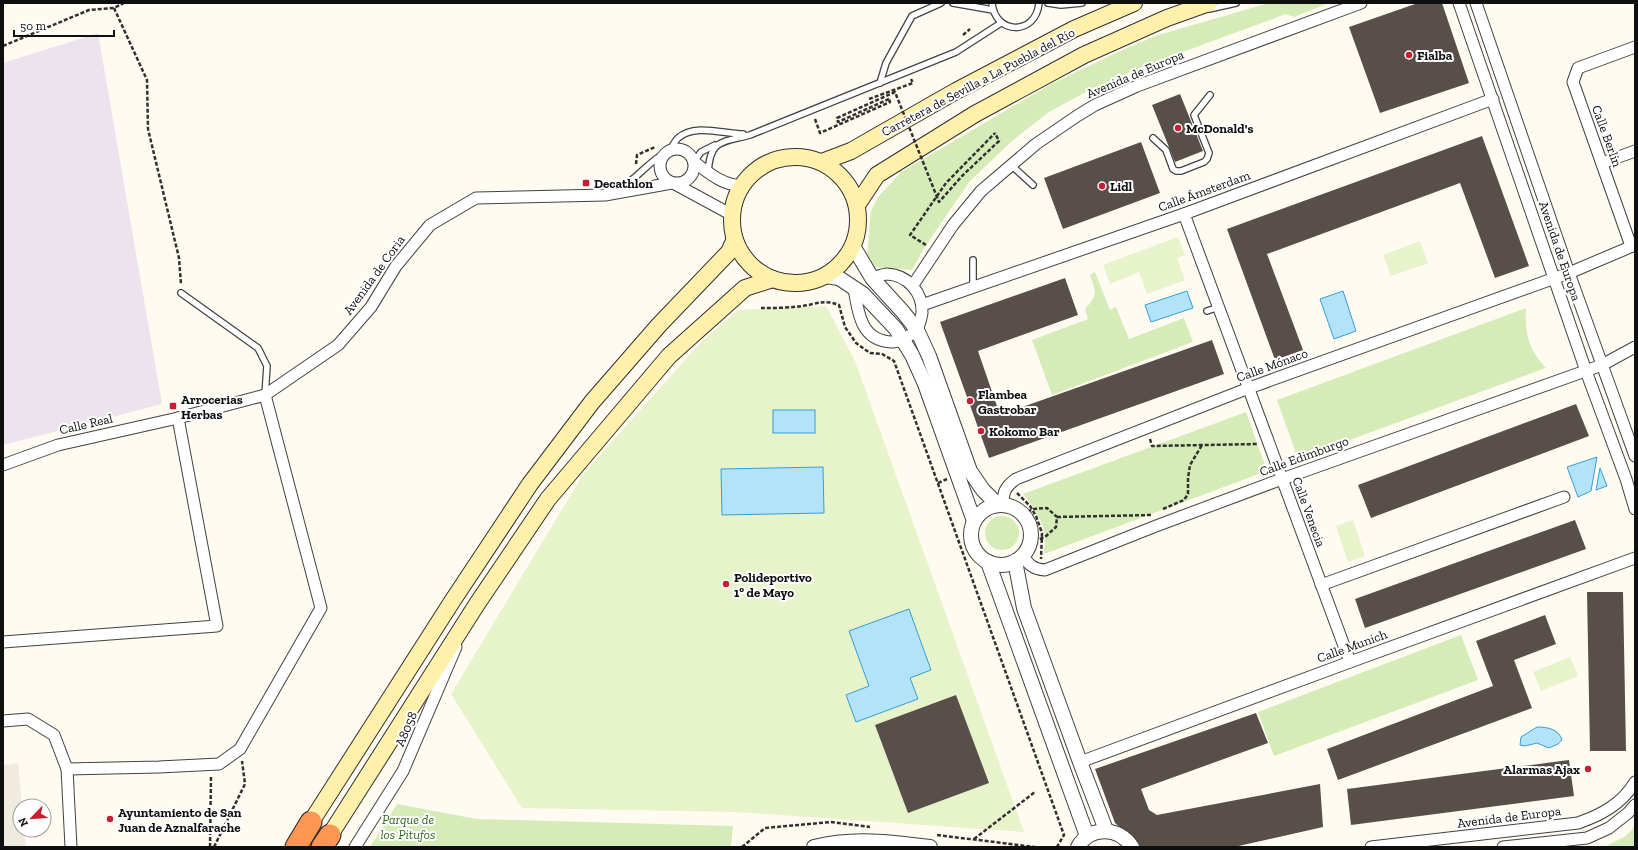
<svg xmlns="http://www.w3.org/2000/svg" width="1638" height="850" font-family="'Zilla Slab',serif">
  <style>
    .industrial { fill: #ece3ee }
    .green { fill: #d6ecb8 }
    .pitch { fill: #e7f3ca }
    .plaza { fill: #f0ebdf }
    .water { fill: #b3e3f9; stroke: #369ed4 }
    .building { fill: #584f4b }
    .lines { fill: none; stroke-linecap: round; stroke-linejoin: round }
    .service-casing { stroke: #424242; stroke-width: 8 }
    .minor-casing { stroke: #424242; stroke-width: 13 }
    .tertiary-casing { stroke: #424242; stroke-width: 16 }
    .secondary-casing { stroke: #313131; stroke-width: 18 }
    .motorway-casing { stroke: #202020; stroke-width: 23 }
    .path { stroke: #313131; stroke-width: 2.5; stroke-dasharray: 4 2; stroke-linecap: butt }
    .service { stroke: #fff; stroke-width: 5.5 }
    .minor { stroke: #fff; stroke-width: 11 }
    .tertiary { stroke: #fff; stroke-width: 14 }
    .secondary { stroke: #fff1ac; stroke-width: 16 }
    .motorway { stroke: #fb9653; stroke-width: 21 }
    .path-bridge { stroke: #313131; stroke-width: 2.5; stroke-dasharray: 4 2; stroke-linecap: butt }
    .poi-dot { fill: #c71f30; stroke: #fff; stroke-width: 1.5 }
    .labels { text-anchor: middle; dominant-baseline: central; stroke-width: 4; stroke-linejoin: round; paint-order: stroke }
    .poi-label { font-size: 13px; font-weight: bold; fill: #0f0f0f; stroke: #fff; text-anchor: start }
    .street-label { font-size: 13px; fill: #0f0f0f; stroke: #fff }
    .park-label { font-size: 13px; font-style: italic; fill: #306b1b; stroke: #fff }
  </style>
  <rect width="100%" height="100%" fill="#fffbf1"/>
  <polygon class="industrial" points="98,33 162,404 3,445 3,63"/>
  <g class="green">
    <polygon points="1269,3 1329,3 1294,17 1286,14 1139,68 1090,90 1049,112 1012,141 970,181 926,245 912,270 874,267 867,256 871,211 878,197 901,172 1051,84 1122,50 1158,35"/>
    <path d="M 1095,272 L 1110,310 L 1116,307 L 1129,339 L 1184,318 L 1193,342 L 1052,395 L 1032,340 L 1088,319 L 1085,309 C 1098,295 1096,292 1090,275 Z"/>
    <path d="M 1526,308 C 1525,334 1528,349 1546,368 L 1298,459 L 1277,400 Z"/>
    <path d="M 1246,412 L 1267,471 L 1044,554 C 1044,549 1045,544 1045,539 C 1045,524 1032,504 1023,494 Z"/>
    <circle cx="1002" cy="533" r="17"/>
    <polygon points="1461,635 1478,680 1274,756 1258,712"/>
    <polygon points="397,804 477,819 733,826 731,847 370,847"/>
    <polygon points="1635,826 1635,847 1604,847 1626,836"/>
  </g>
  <g class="pitch">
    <polygon points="1178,237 1185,255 1177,258 1185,280 1147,294 1139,272 1110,284 1103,265"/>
    <polygon points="1420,241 1428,263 1391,276 1383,255"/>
    <polygon points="826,306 855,361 1024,832 736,812 522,808 451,694 584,473 701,342 738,310"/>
    <polygon points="1353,520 1365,556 1348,562 1336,526"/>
    <polygon points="1570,657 1578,676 1541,691 1533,672"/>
  </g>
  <polygon class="plaza" points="18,763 22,806 20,806 20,830 24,830 26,847 3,847 3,765"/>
  <g class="water">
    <polygon points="1187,291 1193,308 1151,322 1145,305"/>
    <polygon points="1343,291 1356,331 1334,339 1320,299"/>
    <rect x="773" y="410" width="42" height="23"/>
    <polygon points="1597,457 1591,491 1578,497 1567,467"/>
    <polygon points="823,467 824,513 722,515 721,469"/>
    <polygon points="1600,468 1607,486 1596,490"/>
    <polygon points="909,609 931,670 910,678 918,699 856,722 846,695 869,686 849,631"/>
    <path d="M 1537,727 C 1547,727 1559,729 1562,740 L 1558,744 L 1549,748 L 1537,743 L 1525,746 L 1520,745 L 1521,737 Z"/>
  </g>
  <g class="building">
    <polygon points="1418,3 1442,3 1469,83 1380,113 1349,27"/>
    <polygon points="1180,94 1203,151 1175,162 1152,105"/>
    <polygon points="1482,136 1529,266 1495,278 1460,183 1267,254 1303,350 1275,360 1227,229"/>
    <polygon points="1141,142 1160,193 1063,229 1044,178"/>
    <polygon points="1065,278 1078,315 978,351 1000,415 1212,340 1224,374 989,458 940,322"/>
    <polygon points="1576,404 1589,436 1371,518 1358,485"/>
    <polygon points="1575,520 1586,549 1365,628 1355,599"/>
    <polygon points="1587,592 1623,592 1626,751 1590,751"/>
    <polygon points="1545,615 1556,644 1514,660 1532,708 1338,780 1327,749 1493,686 1476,641"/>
    <polygon points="956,695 989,783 908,813 875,725"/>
    <polygon points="1256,713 1268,743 1141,789 1149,810 1157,815 1320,784 1323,827 1234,847 1138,847 1130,836 1115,823 1095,769"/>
    <polygon points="1569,760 1574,796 1351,825 1347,789"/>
  </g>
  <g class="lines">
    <g class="service-casing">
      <g id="service">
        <polyline points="953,3 993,10"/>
        <path d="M 992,3 C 995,35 1036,36 1039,3"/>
        <polyline points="1048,3 1061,5 1082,3"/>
        <polyline points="1209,9 1236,3"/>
        <polyline points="880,83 886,63 912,16 941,3"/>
        <polyline points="1153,138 1166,150 1173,169 1176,171 1181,171 1204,162 1207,159 1209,153 1194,115 1210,95"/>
        <path d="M 669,151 C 672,147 675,141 678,138 C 695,123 724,134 743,134"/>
        <polyline points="694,162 701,152 715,145"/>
        <polyline points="1011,165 1033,185"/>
        <path d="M 708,173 C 710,139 721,143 750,135 L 956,52 L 1001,23"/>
        <path d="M 618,189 C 637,180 648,161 667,152"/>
        <polyline points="973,287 973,260"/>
        <polyline points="181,293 258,348 267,366 265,395"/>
        <polyline points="1207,311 1219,307"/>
      </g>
    </g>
    <g class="minor-casing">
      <g id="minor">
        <polyline points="1459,3 1586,371 1626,479 1635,509"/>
        <polyline points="1476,3 1569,273 1635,456"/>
        <circle cx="677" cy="166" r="17"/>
        <path d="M 694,162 C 709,173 722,185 742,186"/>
        <polyline points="1602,163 1635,151"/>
        <polyline points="675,184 732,215"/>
        <polyline points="1184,214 1350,662"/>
        <polyline points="1631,246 1573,82 1578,68 1635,47"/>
        <polyline points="913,285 953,225 981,191 1036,144 1077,116 1095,105 1137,86 1361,3"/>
        <path d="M 854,288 C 858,313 861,341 892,342 C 899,342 911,336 916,330 C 920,326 921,318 922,313 C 923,293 908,275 887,274 C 882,274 877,277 872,278"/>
        <polyline points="922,305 1184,214 1493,99"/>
        <polyline points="3,465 58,445 178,418 265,395 338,345 371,307 396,266 430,225 476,198 605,195 672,183"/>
        <path d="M 1003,505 C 1003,492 1005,487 1016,479 L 1249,388 L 1569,273 L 1635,245"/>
        <path d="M 1022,555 C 1029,565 1033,569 1045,570 L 1156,526 L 1282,479 L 1602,365 L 1635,347"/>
        <polyline points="1321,585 1564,497"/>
        <polyline points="3,642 217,626 178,418"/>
        <polyline points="3,721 28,719 54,735 67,769 71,847"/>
        <polyline points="1080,762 1350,662 1635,558"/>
        <polyline points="67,769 159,767 219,764 240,749 321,608 265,395"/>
        <polyline points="355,847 403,771 456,647"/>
        <path d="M 1371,847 L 1578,823 C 1601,815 1622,804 1635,782"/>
        <polyline points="1503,847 1587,838 1609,828 1628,813 1635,805"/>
      </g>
    </g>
    <g class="tertiary-casing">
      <g id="tertiary">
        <polyline points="853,246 872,278 903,312 917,330 929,356 970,471 983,490 998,505"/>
        <polyline points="825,276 839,278 863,294 896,329 912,355 925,384 974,521"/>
        <circle cx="1001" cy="535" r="30"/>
        <polyline points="1015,561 1024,608 1080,762 1106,830"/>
        <polyline points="988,562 1087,836"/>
        <path d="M 814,847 C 852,837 892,842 930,847"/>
        <path d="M 1078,847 C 1090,825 1120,827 1132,847"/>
      </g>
    </g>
    <g class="secondary-casing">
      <g id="secondary">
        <circle cx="795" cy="220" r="63"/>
        <polyline points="822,162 851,151 956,91 1074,29 1134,3"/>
        <polyline points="857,205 877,175 975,114 1084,55 1167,18 1209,3"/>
        <polyline points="311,822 453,600 530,484 592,402 659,325 729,252 734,241"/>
        <polyline points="330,835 477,604 548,499 669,356 745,288 773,279"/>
      </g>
    </g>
    <g class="motorway-casing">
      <g id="motorway">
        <polyline points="296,847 311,822"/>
        <polyline points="322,847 330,835"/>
      </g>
    </g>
    <g class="path">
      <polyline points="114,8 147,80 148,129 179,258 181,284"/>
      <polyline points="963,35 970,29"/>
      <polyline points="3,46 89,10 114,8 124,3"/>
      <polyline points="869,99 913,83 911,79"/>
      <polyline points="815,119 820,133 890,102 889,99"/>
      <polyline points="636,164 637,155 655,147"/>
      <polyline points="926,245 910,235 946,183 995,133"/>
      <path d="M 761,308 C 774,308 789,308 802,306 C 818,304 824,299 839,305 L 845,327 L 856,343 L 870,353 L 882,354 L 894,361 L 1064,835 L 1057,847"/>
      <polyline points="1150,439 1152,446 1258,444"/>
      <polyline points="938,483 947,479"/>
      <polyline points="1017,493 1030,506 1036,516 1042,533 1041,559"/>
      <polyline points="1163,509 1184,500 1188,494 1188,478 1190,465 1202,445"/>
      <polyline points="1022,514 1034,509 1047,508 1057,517 1056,527 1045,537 1029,543"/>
      <polyline points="1057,517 1152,515"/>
      <polyline points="937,835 1035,847"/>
      <polyline points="974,839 1035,792"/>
      <polyline points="210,847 211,776"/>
      <polyline points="214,847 245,784 242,761"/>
      <polyline points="742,847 765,828 831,822 870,827"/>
    </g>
    <use href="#service" class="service"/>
    <use href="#minor" class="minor"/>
    <use href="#tertiary" class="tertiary"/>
    <use href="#secondary" class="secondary"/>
    <use href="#motorway" class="motorway"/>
    <polyline class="path-bridge" points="889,99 838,122 837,118 895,92 939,202 962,176 999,141 995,133"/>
  </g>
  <g class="poi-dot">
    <circle cx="1409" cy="55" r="4"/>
    <circle cx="1178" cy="128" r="4"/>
    <rect x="582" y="179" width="8" height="8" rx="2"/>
    <circle cx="1102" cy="186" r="4"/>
    <circle cx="970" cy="401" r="4"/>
    <rect x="169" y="402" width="8" height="8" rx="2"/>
    <circle cx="981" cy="431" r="4"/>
    <circle cx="726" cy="584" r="4"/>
    <circle cx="1588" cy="769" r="4"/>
    <circle cx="110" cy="819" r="4"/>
  </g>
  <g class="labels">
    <g class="poi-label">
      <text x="1417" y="55">Fialba</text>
      <text x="1186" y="128">McDonald's</text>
      <text x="594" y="183">Decathlon</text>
      <text x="1110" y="186">Lidl</text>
      <text x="978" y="394">Flambea<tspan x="978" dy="15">Gastrobar</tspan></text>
      <text x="181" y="399">Arrocerias<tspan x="181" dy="15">Herbas</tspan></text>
      <text x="989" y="431">Kokomo Bar</text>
      <text x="734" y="577">Polideportivo<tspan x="734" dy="15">1º de Mayo</tspan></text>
      <text x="1580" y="769" text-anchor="end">Alarmas Ajax</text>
      <text x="118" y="812">Ayuntamiento de San<tspan x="118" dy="15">Juan de Aznalfarache</tspan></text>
    </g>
    <g class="street-label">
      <text transform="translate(1135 74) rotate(-23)">Avenida de Europa</text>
      <text transform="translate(978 82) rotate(-28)">Carretera de Sevilla a La Puebla del Río</text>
      <text transform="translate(1607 136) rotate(70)">Calle Berlín</text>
      <text transform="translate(1204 191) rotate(-20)">Calle Ámsterdam</text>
      <text transform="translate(1560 251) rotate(71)">Avenida de Europa</text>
      <text transform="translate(374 275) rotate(-54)">Avenida de Coria</text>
      <text transform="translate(1272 365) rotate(-20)">Calle Mónaco</text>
      <text transform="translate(86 424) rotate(-13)">Calle Real</text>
      <text transform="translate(1304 456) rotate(-20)">Calle Edimburgo</text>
      <text transform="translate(1309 512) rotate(70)">Calle Venecia</text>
      <text transform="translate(1352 646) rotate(-20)">Calle Munich</text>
      <text transform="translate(406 729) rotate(-67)">A8058</text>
      <text transform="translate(1509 817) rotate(-7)">Avenida de Europa</text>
    </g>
    <g class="park-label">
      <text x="408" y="819">Parque de<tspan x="408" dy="15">los Pitufos</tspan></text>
    </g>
  </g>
  <rect width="1638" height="850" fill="none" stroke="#0f0f0f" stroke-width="8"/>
  <g transform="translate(32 818) rotate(245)"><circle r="19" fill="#ffffff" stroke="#9f9f9f"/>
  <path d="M0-3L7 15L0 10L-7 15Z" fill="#c71f30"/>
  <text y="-6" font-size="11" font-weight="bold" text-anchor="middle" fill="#0f0f0f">N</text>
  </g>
  <path d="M14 30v6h100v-6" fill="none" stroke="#0f0f0f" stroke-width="2"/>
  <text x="20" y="30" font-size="12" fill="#0f0f0f" stroke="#ffffff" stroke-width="3" paint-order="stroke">50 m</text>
</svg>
